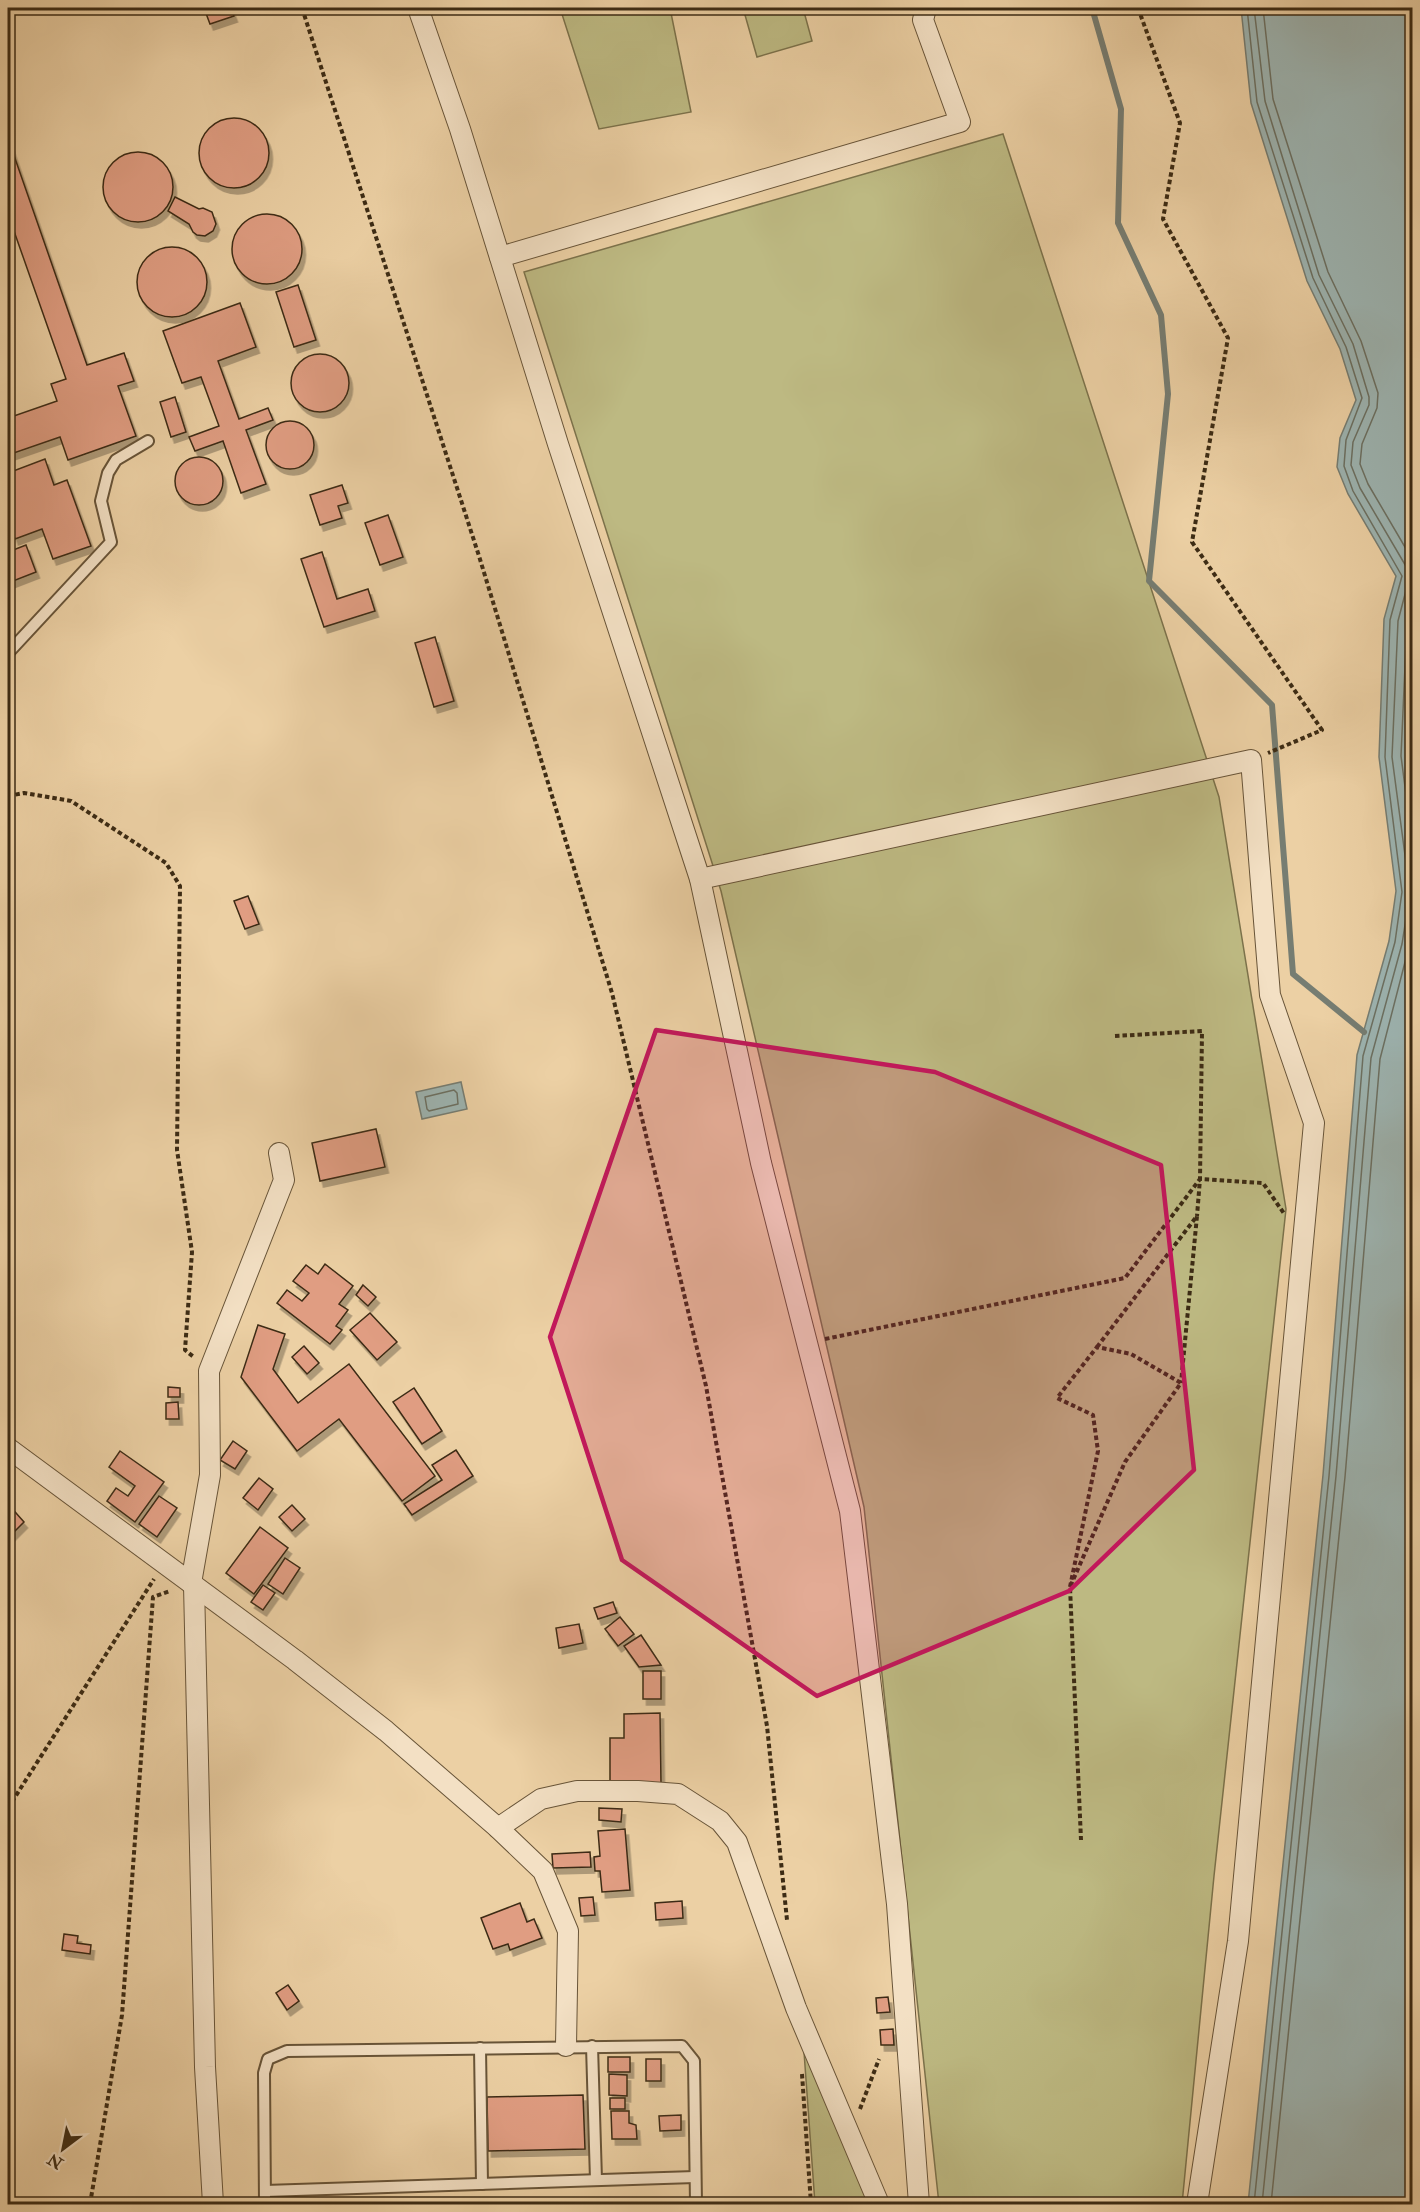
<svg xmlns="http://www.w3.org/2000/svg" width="1420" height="2212" font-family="'IM FELL Double Pica',serif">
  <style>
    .green { fill: #bdb982; stroke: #7c724b; stroke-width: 1.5 }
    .water { fill: #9db4b1; stroke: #767d72; stroke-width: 1.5 }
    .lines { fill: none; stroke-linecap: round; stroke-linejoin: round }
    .shore { stroke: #6c7062; stroke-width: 1.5 }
    .stream { stroke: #767d72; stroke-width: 6 }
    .building { fill: #e09d82; stroke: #3c2b14; stroke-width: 1.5; filter: url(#shadow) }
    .lane-casing { stroke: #685438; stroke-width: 14 }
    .street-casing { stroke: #685438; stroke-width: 22 }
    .path { stroke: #3c2b14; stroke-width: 4; stroke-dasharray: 4.5 3; stroke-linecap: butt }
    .lane { stroke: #f3e0c4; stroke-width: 10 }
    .street { stroke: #f3e0c4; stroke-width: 20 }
    .marked { fill: #c2185b; fill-opacity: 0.2; stroke: #c2185b; stroke-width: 4.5; stroke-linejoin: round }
  </style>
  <defs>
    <filter id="shadow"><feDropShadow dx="3.5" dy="6" stdDeviation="0" flood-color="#0004"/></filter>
  </defs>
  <rect width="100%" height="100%" fill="#ecd0a4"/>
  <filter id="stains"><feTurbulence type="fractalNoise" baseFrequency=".00333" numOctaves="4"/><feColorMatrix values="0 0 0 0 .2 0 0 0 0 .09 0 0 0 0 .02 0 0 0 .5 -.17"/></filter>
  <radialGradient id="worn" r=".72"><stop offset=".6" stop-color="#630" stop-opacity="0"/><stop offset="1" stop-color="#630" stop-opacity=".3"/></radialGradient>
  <g class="green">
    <polygon points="560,8 670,8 691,112 599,129"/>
    <polygon points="743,8 803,8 812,41 757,57"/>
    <polygon points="1003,134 1219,797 1286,1209 1214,1876 1182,2204 939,2204 864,1507 721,891 524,272"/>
    <polygon points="803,2038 874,2204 815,2204"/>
  </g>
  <g class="water">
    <polygon points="1241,8 1412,8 1412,2204 1248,2204 1323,1475 1357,1055 1389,941 1396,891 1379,757 1384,619 1396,576 1348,494 1337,467 1340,438 1356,400 1340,349 1307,281 1251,103"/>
    <polygon points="461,1082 467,1109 422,1119 416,1092"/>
  </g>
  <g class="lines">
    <g class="shore">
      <polyline points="1247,8 1257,102 1313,278 1346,347 1362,398 1346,440 1344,466 1353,491 1402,576 1390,620 1385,757 1402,892 1395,942 1363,1056 1329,1476 1254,2204"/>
      <polyline points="1254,8 1265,101 1319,275 1353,344 1369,397 1369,405 1353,442 1351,465 1360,488 1407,568 1409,579 1398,621 1392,757 1410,893 1402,944 1371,1058 1336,1476 1262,2204"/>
      <polyline points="1263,8 1273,99 1328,272 1361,341 1378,393 1377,408 1362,444 1360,464 1368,484 1412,559"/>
      <polyline points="1412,601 1407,622 1401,756 1412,841"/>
      <polygon points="454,1090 457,1093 458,1104 429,1111 427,1109 425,1097"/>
      <polyline points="1271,2204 1345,1477 1380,1059 1412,935"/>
    </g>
    <polyline class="stream" points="1092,8 1121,109 1118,223 1161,315 1168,394 1149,581 1272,705 1293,974 1364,1032"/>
  </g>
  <g class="building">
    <polygon points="204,8 231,8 234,16 210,24"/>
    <circle cx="234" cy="153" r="35"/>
    <polygon points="10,144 87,365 124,353 134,381 118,386 136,436 68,460 60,437 8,455 8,418 57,401 51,384 66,379 8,214 8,145"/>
    <circle cx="138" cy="187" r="35"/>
    <polygon points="175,197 199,209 203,208 212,212 216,224 213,231 205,236 197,235 193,232 189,224 168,211"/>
    <circle cx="267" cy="249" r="35"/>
    <circle cx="172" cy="282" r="35"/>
    <polygon points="298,285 316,340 294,347 276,292"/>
    <polygon points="240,303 256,347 218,361 239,419 268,408 273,420 246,430 266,484 241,493 223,441 195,451 189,437 219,426 201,377 182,383 163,331"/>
    <circle cx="320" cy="383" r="29"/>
    <polygon points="175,397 186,432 171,437 160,402"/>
    <circle cx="290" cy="445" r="24"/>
    <circle cx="199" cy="481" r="24"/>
    <polygon points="45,459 54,485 67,480 91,546 53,559 42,529 15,539 8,518 8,473"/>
    <polygon points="342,485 348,503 338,506 342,518 320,525 310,495"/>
    <polygon points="388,515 403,557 380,565 365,523"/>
    <polygon points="26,545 36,572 8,583 8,552"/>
    <polygon points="322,552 337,599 368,589 375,611 324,627 301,559"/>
    <polygon points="435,637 454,701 434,707 415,643"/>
    <polygon points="248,896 259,924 245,929 234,901"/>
    <polygon points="376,1129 385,1167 320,1181 312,1143"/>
    <polygon points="325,1264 353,1286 339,1304 348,1310 336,1326 342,1330 330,1344 277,1303 287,1290 302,1301 309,1293 293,1281 306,1265 318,1274"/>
    <polygon points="363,1285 376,1297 368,1306 356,1295"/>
    <polygon points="370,1313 397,1342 377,1360 350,1330"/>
    <polygon points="258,1325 285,1334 273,1369 298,1403 349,1364 435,1476 402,1501 339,1419 297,1451 241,1377"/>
    <polygon points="304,1346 319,1363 307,1374 292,1357"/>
    <polygon points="168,1387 180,1388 180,1397 168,1397"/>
    <polygon points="414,1388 442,1431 422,1444 393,1402"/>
    <polygon points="178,1402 179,1419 166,1419 166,1403"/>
    <polygon points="233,1441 247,1451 235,1469 220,1460"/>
    <polygon points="456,1450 473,1476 412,1515 404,1504 442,1480 432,1465"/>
    <polygon points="120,1451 164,1482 135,1522 107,1501 116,1488 128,1496 135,1486 109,1467"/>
    <polygon points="259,1478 273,1489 258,1510 243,1498"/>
    <polygon points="159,1496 177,1508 157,1537 139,1524"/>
    <polygon points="8,1504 24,1522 8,1538"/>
    <polygon points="292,1505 305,1519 292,1531 279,1517"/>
    <polygon points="260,1527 288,1548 254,1594 226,1573"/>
    <polygon points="285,1558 300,1568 283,1594 268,1584"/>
    <polygon points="263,1585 275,1593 263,1610 251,1602"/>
    <polygon points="613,1602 617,1613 598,1619 594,1608"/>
    <polygon points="620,1617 634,1634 618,1646 605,1629"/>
    <polygon points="579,1624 583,1643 559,1648 556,1628"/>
    <polygon points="641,1635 661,1665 639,1667 624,1646"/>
    <rect x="643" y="1671" width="18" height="28"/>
    <polygon points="660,1713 661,1783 610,1784 610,1738 624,1738 624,1714"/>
    <polygon points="599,1808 622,1809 621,1822 599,1820"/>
    <polygon points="625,1829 630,1890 602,1892 600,1871 595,1871 594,1857 600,1856 598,1831"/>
    <polygon points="590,1852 591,1867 553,1868 552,1854"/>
    <polygon points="593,1897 595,1915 581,1916 579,1898"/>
    <polygon points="682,1901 683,1918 656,1920 655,1903"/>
    <polygon points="520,1903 527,1922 534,1919 542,1938 510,1950 508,1944 493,1949 481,1918"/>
    <polygon points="64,1934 78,1936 77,1943 91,1945 90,1954 62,1950"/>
    <polygon points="288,1985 299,2001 287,2010 276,1993"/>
    <polygon points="888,1997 890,2012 877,2013 876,1998"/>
    <polygon points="893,2029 894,2045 881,2045 880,2030"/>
    <rect x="608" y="2057" width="22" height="15"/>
    <rect x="646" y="2059" width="15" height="22"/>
    <polygon points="609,2074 627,2075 627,2096 609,2095"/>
    <polygon points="583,2095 585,2149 488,2151 487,2097"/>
    <rect x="610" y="2098" width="15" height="11"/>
    <polygon points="611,2111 629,2111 629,2123 636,2125 637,2139 612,2139"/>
    <polygon points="681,2115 681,2130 660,2131 659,2116"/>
  </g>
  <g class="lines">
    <g class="lane-casing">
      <g id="lane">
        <polyline points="8,653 111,542 101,501 108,473 116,460 148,441"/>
        <polyline points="592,2046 596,2180"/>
        <polyline points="480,2048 482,2184"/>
        <polyline points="265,2191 695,2177"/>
        <polyline points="265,2204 264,2073 268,2059 287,2051 682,2046 694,2061 696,2204"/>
      </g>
    </g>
    <g class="street-casing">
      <g id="street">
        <polyline points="418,8 460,129 558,444 700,879 761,1163 850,1511 897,1904 919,2204"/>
        <polyline points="500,257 960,122 923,20 926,8"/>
        <polyline points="700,879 1251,760 1270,995 1314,1123 1238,1941 1197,2204"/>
        <polyline points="8,1448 295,1660 386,1731 498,1828 543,1871 568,1931 566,2046"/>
        <polyline points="191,1583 210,1475 209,1371 284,1180 279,1153"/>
        <polyline points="194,1585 205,2067 213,2204"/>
        <polyline points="498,1828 541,1799 577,1791 638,1791 678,1794 720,1821 737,1842 796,2008 879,2204"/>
      </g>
    </g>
    <g class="path">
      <polyline points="302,8 479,556 612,993 706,1386 767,1726 787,1920"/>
      <polyline points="1138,8 1180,123 1163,219 1228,338 1192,542 1322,730 1268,753"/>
      <polyline points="8,796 24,793 71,801 166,863 180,886 177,1150 192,1252 185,1350 195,1358"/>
      <polyline points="1115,1036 1202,1031 1200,1179 1197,1216"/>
      <polyline points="825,1339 1125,1278 1200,1179 1263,1183 1285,1215"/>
      <polyline points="1097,1347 1197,1216 1181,1383"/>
      <polyline points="1070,1587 1098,1451 1093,1415 1057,1398 1097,1347 1131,1354 1181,1383 1125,1462 1070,1587 1081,1840"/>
      <polyline points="8,1808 154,1579"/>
      <polyline points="802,2074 811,2204"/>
      <polyline points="860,2109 879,2059"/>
      <polyline points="90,2204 122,2015 153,1597 170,1591"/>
    </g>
    <use href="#lane" class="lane"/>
    <use href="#street" class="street"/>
  </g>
  <path class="marked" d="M 656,1030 L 935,1072 L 1161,1165 L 1194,1470 L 1069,1591 L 817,1696 L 622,1560 L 550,1337 Z"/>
  <rect width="1420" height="2212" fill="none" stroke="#ecd0a4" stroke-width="30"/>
  <rect x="9" y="9" width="1402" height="2194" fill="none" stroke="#3c2b14" stroke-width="3"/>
  <rect x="15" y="15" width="1390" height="2182" fill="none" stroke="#3c2b14" stroke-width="1.5"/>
  <g transform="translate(63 2149) rotate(212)" stroke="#f3e0c4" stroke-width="4.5" paint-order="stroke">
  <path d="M0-4.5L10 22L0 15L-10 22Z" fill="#3c2b14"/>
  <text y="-9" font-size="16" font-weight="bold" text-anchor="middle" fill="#3c2b14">N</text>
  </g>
  <rect width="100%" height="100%" filter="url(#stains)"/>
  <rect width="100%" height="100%" fill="url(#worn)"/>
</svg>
